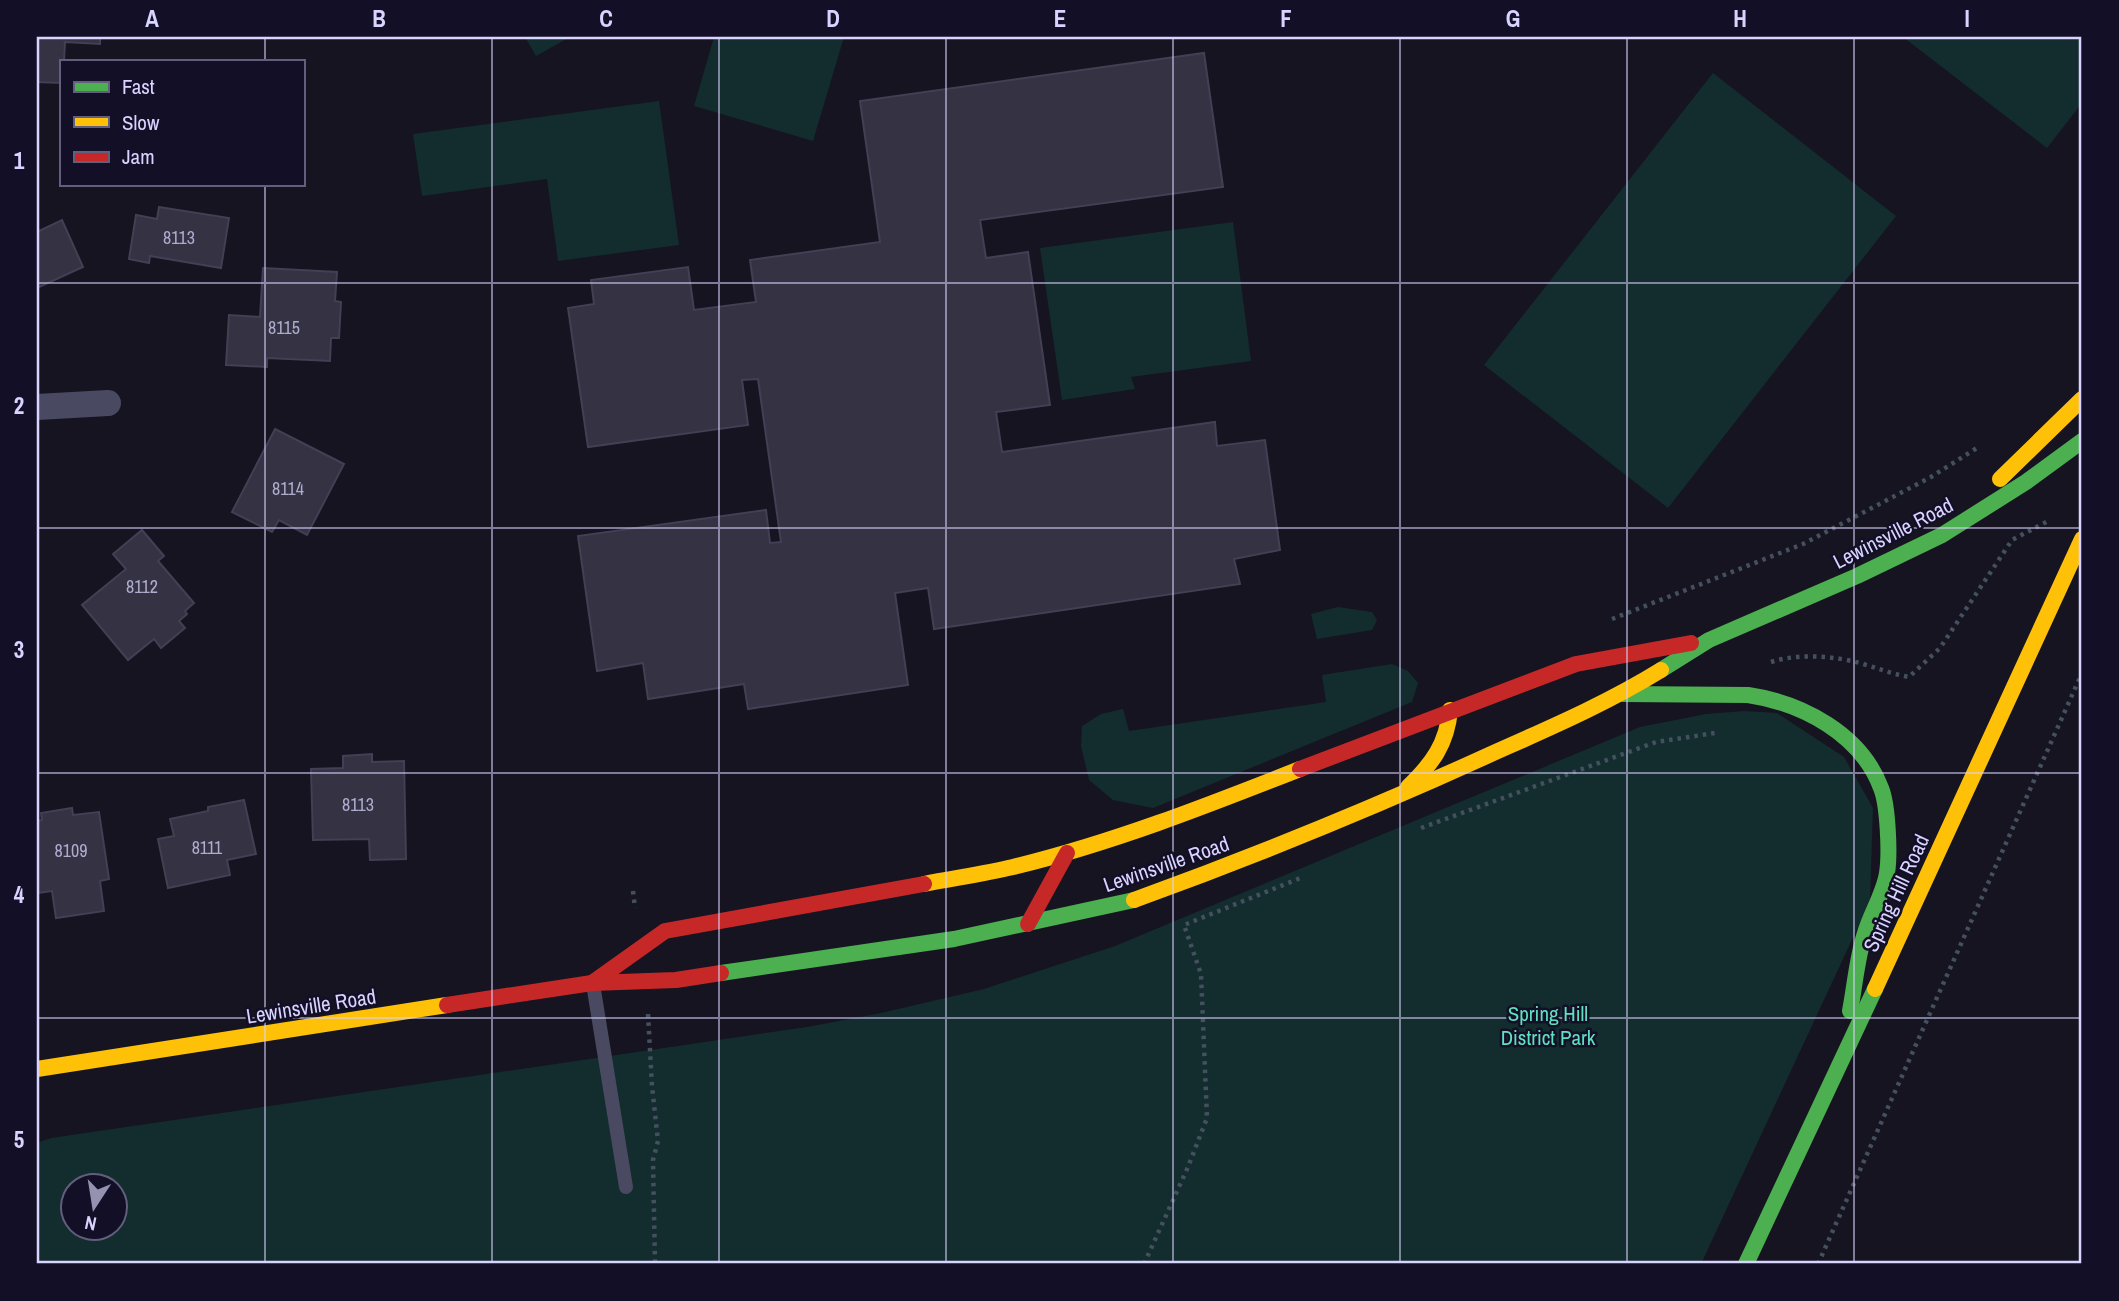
<svg xmlns="http://www.w3.org/2000/svg" width="2119" height="1301" font-family="'Archivo Narrow',sans-serif">
  <style>
    .green { fill: #132c2d; fill-rule: evenodd }
    .building { fill: #343243; stroke: #433f54; stroke-width: 2 }
    .lines { fill: none; stroke-linecap: round; stroke-linejoin: round }
    .path { stroke: #44505f; stroke-width: 4.5; stroke-dasharray: 3.5 5; stroke-linecap: butt }
    .lane { stroke: #4a4962; stroke-width: 14 }
    .street { stroke: #4a4962; stroke-width: 26 }
    .fast { stroke: #4caf50; stroke-width: 16 }
    .slow { stroke: #ffc107; stroke-width: 16 }
    .jam { stroke: #c62828; stroke-width: 16 }
    .grid { fill: none; stroke: #d9d4ff; stroke-width: 2; stroke-opacity: 0.55 }
    .labels { text-anchor: middle; dominant-baseline: central; stroke-width: 5; stroke-linejoin: round; paint-order: stroke }
    .number-label { font-size: 18px; fill: #b0acd0 }
    .street-label { font-size: 21px; fill: #d9d4ff; stroke: #130f26 }
    .park-label { font-size: 21px; fill: #5fe0c0; stroke: #130f26 }
    .neatline { fill: none; stroke: #d9d4ff; stroke-width: 2.5 }
    .grid-label { font-size: 23px; text-anchor: middle; font-weight: bold; fill: #d9d4ff }
  </style>
  <rect width="100%" height="100%" fill="#161421"/>
  <g class="green">
    <polygon points="525,37 570,37 536,56"/>
    <polygon points="714,37 844,37 813,141 694,106"/>
    <polygon points="1903,37 2082,37 2082,103 2047,148"/>
    <polygon points="1713,73 1896,216 1668,508 1484,365"/>
    <polygon points="659,101 679,245 558,261 547,179 422,196 413,134"/>
    <polygon points="1233,222 1251,361 1131,377 1135,389 1062,400 1040,248"/>
    <polygon points="1338,607 1372,612 1377,620 1372,630 1317,639 1311,614"/>
    <polygon points="1392,664 1408,671 1418,683 1412,702 1153,808 1113,800 1089,780 1081,746 1082,726 1101,714 1123,709 1129,731 1326,702 1322,675"/>
    <path d="M 1744,711 L 1777,713 L 1844,757 L 1873,808 L 1870,901 L 1701,1264 L 37,1264 L 37,1143 L 51,1138 L 807,1027 L 881,1013 L 984,989 L 1115,946 L 1640,727 L 1706,714 ZM 74,1186 L 116,1186 L 116,1228 L 74,1228 Z"/>
  </g>
  <g class="building">
    <polygon points="37,37 100,37 100,44 65,42 64,61 61,61 61,83 37,82"/>
    <polygon points="1204,53 1223,187 980,220 986,258 1028,252 1050,405 996,412 1002,452 1215,422 1217,446 1265,440 1280,550 1234,559 1240,584 934,629 928,588 895,593 908,685 748,709 744,684 648,699 643,663 597,671 578,536 766,510 770,543 781,542 758,379 742,380 748,425 588,447 568,308 594,304 591,280 688,267 694,310 756,302 750,260 880,242 860,101"/>
    <polygon points="159,207 229,218 221,268 150,256 149,263 129,259 136,215 157,219"/>
    <polygon points="62,220 83,267 37,288 37,232"/>
    <polygon points="263,268 337,272 335,301 341,302 339,338 331,338 330,361 267,358 267,367 226,365 229,315 260,317"/>
    <polygon points="275,429 344,464 307,535 279,520 272,532 232,512"/>
    <polygon points="142,530 164,556 158,561 194,603 185,611 187,614 179,621 185,628 161,648 154,639 128,660 82,605 126,569 113,554"/>
    <polygon points="372,754 372,762 404,761 406,859 370,860 369,839 313,840 311,769 343,768 343,756"/>
    <polygon points="244,800 256,854 227,860 230,875 168,888 158,839 174,836 170,819 208,811 208,807"/>
    <polygon points="72,808 73,815 99,812 109,879 100,881 104,911 56,918 52,891 37,893 37,821 42,820 41,813"/>
  </g>
  <g class="lines">
    <g class="path">
      <polyline points="1612,619 1803,544 1931,477 1980,446"/>
      <path d="M 1771,662 C 1799,653 1833,656 1860,663 C 1877,668 1892,674 1909,677 L 1940,648 L 2012,540 L 2050,520"/>
      <polyline points="1421,828 1656,742 1715,733"/>
      <polyline points="633,891 635,908"/>
      <polyline points="648,1014 652,1086 658,1141 653,1160 655,1264"/>
      <polyline points="1144,1264 1188,1167 1207,1118 1201,974 1184,925 1303,877"/>
      <polyline points="1818,1264 2082,673"/>
    </g>
    <polyline class="lane" points="593,984 626,1187"/>
    <polyline class="street" points="37,407 108,403"/>
    <g class="fast">
      <polyline points="1661,670 1709,640 1857,576 1942,535 2026,482 2082,441"/>
      <path d="M 1623,694 L 1748,695 C 1802,703 1861,734 1881,788 C 1888,805 1890,854 1887,873 C 1884,893 1871,913 1865,933 C 1857,957 1855,985 1850,1011"/>
      <polyline points="721,973 954,939 1134,900"/>
      <polyline points="1746,1264 1875,989"/>
    </g>
    <g class="slow">
      <polyline points="2000,479 2082,399"/>
      <path d="M 1408,787 C 1432,764 1447,744 1450,710"/>
      <path d="M 924,884 C 954,878 984,874 1013,867 C 1112,843 1206,806 1300,769"/>
      <path d="M 1134,900 C 1255,856 1373,808 1489,755 C 1547,729 1606,704 1661,670"/>
      <polyline points="1875,989 2082,539"/>
      <polyline points="37,1069 447,1005"/>
    </g>
    <g class="jam">
      <polyline points="1300,769 1576,664 1691,643"/>
      <polyline points="1028,924 1067,853"/>
      <polyline points="592,983 665,931 924,884"/>
      <polyline points="447,1005 592,983 676,980 721,973"/>
    </g>
  </g>
  <path class="grid" d="M 265,37 L 265,61M 492,37 L 492,1264M 719,37 L 719,1264M 946,37 L 946,1264M 1173,37 L 1173,1264M 1400,37 L 1400,1264M 1627,37 L 1627,1264M 1854,37 L 1854,1264M 265,184 L 265,1264M 37,283 L 2082,283M 37,528 L 2082,528M 37,773 L 2082,773M 37,1018 L 2082,1018"/>
  <g class="labels">
    <g class="number-label">
      <text x="179" y="237">8113</text>
      <text x="284" y="327">8115</text>
      <text x="288" y="488">8114</text>
      <text x="142" y="586">8112</text>
      <text x="358" y="804">8113</text>
      <text x="207" y="847">8111</text>
      <text x="71" y="850">8109</text>
    </g>
    <g class="street-label">
      <text transform="translate(1893 533) rotate(-27)">Lewinsville Road</text>
      <text transform="translate(1166 864) rotate(-19)">Lewinsville Road</text>
      <text transform="translate(1896 893) rotate(-65)">Spring Hill Road</text>
      <text transform="translate(311 1006) rotate(-9)">Lewinsville Road</text>
    </g>
    <g class="park-label">
      <text x="1548" y="1013">Spring Hill<tspan x="1548" dy="24">District Park</tspan></text>
    </g>
  </g>
  <rect width="2119" height="1301" fill="none" stroke="#130f26" stroke-width="77"/>
  <rect x="60" y="60" width="245" height="126" fill="#130f26" stroke="#625e7d" stroke-width="2"/>
  <rect x="74" y="82" width="35" height="10" fill="#4caf50" stroke="#625e7d" stroke-width="2"/>
  <text x="122" y="94" font-size="21" fill="#d9d4ff">Fast</text>
  <rect x="74" y="117" width="35" height="10" fill="#ffc107" stroke="#625e7d" stroke-width="2"/>
  <text x="122" y="130" font-size="21" fill="#d9d4ff">Slow</text>
  <rect x="74" y="152" width="35" height="10" fill="#c62828" stroke="#625e7d" stroke-width="2"/>
  <text x="122" y="164" font-size="21" fill="#d9d4ff">Jam</text>
  <g transform="translate(94 1207) rotate(192)"><circle r="33" fill="#130f26" stroke="#625e7d" stroke-width="2"/>
  <path d="M0-5L12 26L0 18L-12 26Z" fill="#9591b1"/>
  <text y="-10" font-size="19" font-weight="bold" text-anchor="middle" fill="#d9d4ff">N</text>
  </g>
  <rect x="38" y="38" width="2042" height="1224" class="neatline"/>
  <g class="grid-label">
    <text x="152" y="27">A</text>
    <text x="379" y="27">B</text>
    <text x="606" y="27">C</text>
    <text x="833" y="27">D</text>
    <text x="1060" y="27">E</text>
    <text x="1286" y="27">F</text>
    <text x="1513" y="27">G</text>
    <text x="1740" y="27">H</text>
    <text x="1967" y="27">I</text>
    <text x="19" y="169">1</text>
    <text x="19" y="414">2</text>
    <text x="19" y="658">3</text>
    <text x="19" y="903">4</text>
    <text x="19" y="1148">5</text>
  </g>
</svg>
